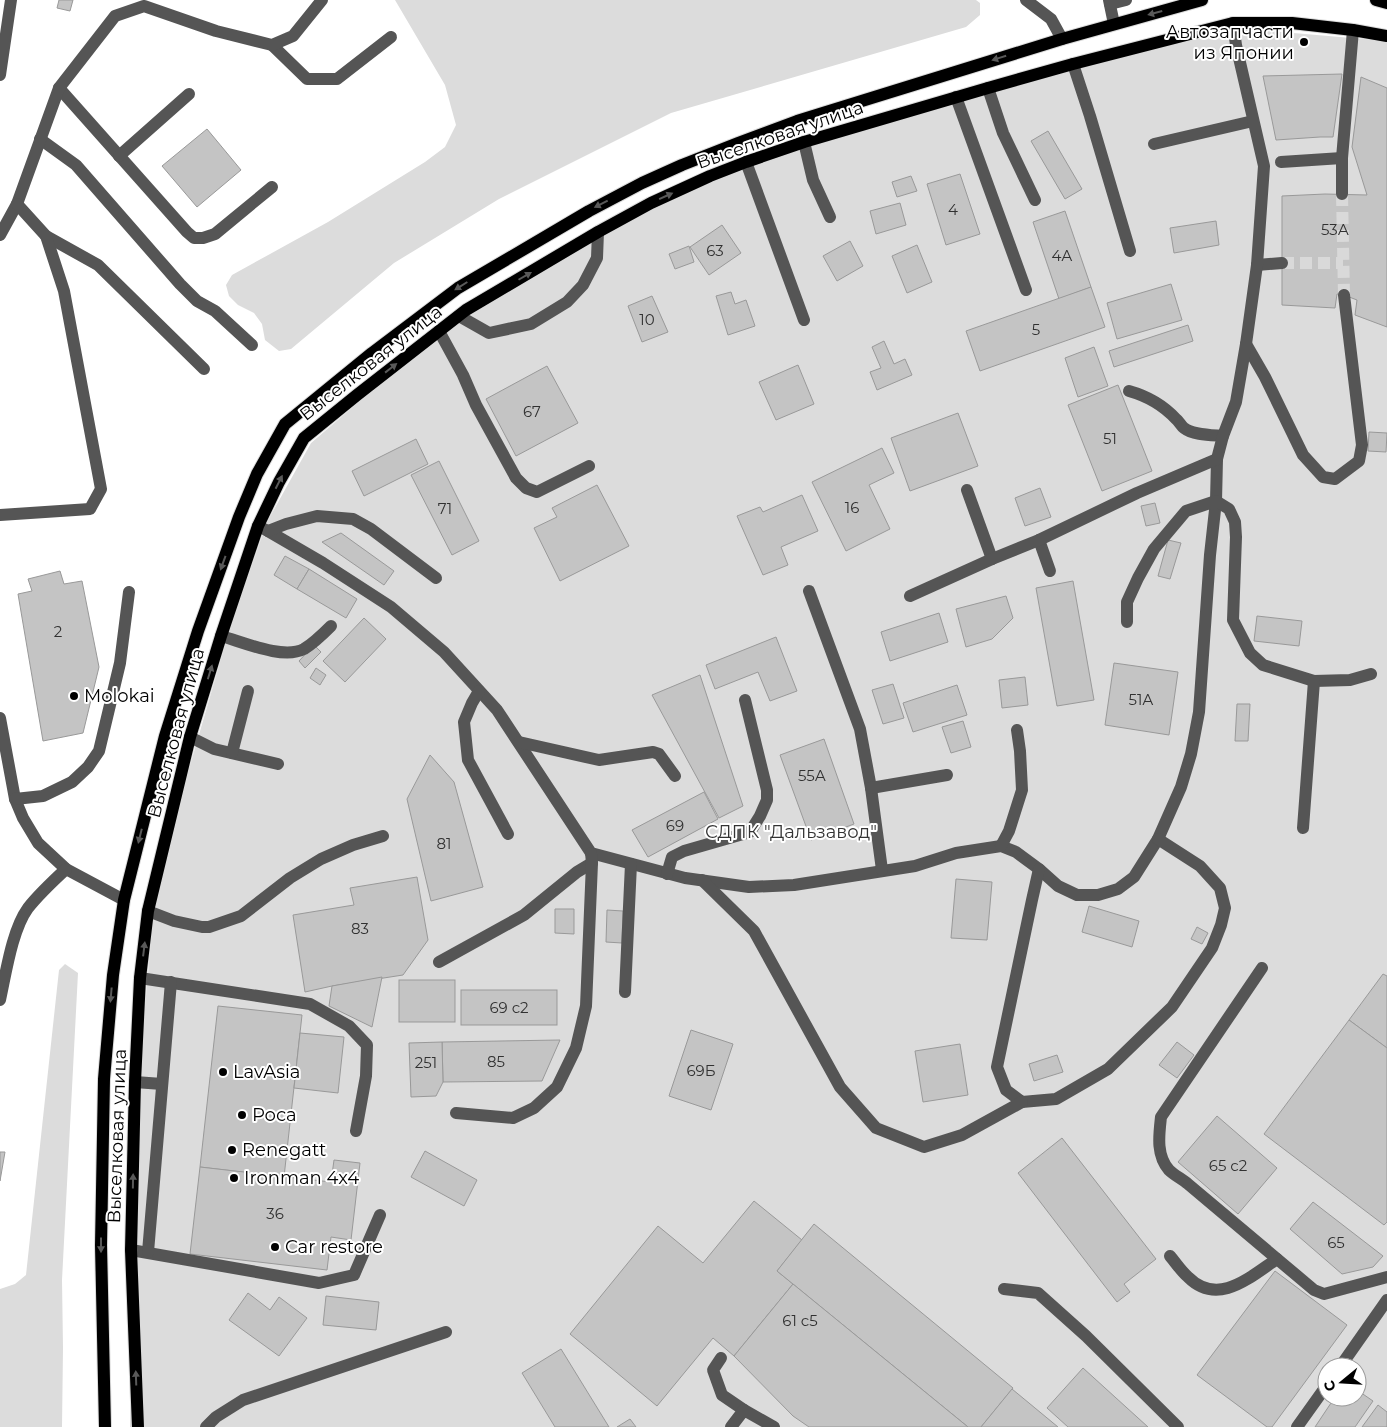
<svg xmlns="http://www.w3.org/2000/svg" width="1387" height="1427" font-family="Montserrat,sans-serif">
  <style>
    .green { fill: #dcdcdc; fill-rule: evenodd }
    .building { fill: #c4c4c4; stroke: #999 }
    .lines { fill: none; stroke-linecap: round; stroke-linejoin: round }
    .minor-tunnel { stroke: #d9d9d9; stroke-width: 12; stroke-dasharray: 12 6; stroke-linecap: butt }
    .major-casing { stroke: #dbdbdb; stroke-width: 14 }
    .minor { stroke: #555; stroke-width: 12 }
    .major { stroke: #000; stroke-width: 12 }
    .oneway { fill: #595959 }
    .poi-dot { fill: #000; stroke: #fff; stroke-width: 2 }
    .labels { text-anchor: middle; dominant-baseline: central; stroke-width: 4; stroke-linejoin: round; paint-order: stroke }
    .number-label { font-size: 15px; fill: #313131 }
    .poi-label { font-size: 18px; fill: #000; stroke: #fff; text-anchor: start }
    .street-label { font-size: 18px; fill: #000; stroke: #fff }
    .park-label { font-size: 18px; fill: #333; stroke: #fff }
  </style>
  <rect width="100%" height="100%" fill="#fff"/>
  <g class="green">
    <polygon points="395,0 976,0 980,3 980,15 966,27 671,113 499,199 394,263 291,349 279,351 265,340 262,324 254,313 238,305 229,296 226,285 232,275 328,222 425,162 445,147 456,125 445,85"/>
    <path d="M 1236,28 L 1387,41 L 1387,1427 L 130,1427 L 140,1064 L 153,917 L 175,817 L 230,628 L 267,522 L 311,443 L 459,316 L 653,206 L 773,155 L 968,96 ZM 1327,1367 L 1357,1367 L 1357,1397 L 1327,1397 Z"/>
    <polygon points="65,964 78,973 62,1280 63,1348 62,1427 0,1427 0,1289 15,1284 26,1275 59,970"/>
  </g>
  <g class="building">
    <polygon points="59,0 73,0 70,11 57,8"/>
    <polygon points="1342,74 1333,137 1320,137 1276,140 1263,76"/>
    <polygon points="1361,77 1387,88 1387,327 1355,315 1357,300 1344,295 1337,294 1335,308 1282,305 1282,196 1325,194 1367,195 1352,147"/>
    <polygon points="207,129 241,170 197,207 162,166"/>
    <polygon points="1048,131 1082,189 1065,199 1031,141"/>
    <polygon points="960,174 980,234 946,245 927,184"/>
    <polygon points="911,176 917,191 897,197 892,182"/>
    <polygon points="900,203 906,225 876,234 870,211"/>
    <polygon points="1065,211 1091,287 1059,299 1033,222"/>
    <polygon points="1216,221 1219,245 1174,253 1170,228"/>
    <polygon points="722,225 741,253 709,275 690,247"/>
    <polygon points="850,241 863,266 837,281 823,256"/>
    <polygon points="917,245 932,282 907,293 892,256"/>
    <polygon points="689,246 694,262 675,269 669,254"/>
    <polygon points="1171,284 1182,320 1117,339 1107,303"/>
    <polygon points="1091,287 1105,327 980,371 966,331"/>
    <polygon points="731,292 735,304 746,300 755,326 728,335 716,296"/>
    <polygon points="652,296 668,332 642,342 628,306"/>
    <polygon points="1188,325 1193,341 1114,367 1109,351"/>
    <polygon points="884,341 894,364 905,359 912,375 877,390 870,372 881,368 872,347"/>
    <polygon points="1094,347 1108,386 1078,397 1065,358"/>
    <polygon points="798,365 814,404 776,420 759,382"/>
    <polygon points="547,366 578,423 516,456 486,399"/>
    <polygon points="1118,385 1152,471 1102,491 1068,405"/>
    <polygon points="958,413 978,466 910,491 891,438"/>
    <polygon points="1369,432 1387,433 1386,452 1368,451"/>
    <polygon points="416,439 428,464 364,496 352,471"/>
    <polygon points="882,448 894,473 869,485 890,529 846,551 812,482"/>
    <polygon points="439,461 479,541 452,555 411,475"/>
    <polygon points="597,485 629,546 560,581 534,528 557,517 552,508"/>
    <polygon points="1040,488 1051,517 1025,526 1015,498"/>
    <polygon points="802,495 818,531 781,547 788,565 763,575 737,516 760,507 763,512"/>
    <polygon points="1155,503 1160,523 1146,526 1141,506"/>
    <polygon points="341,533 394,571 384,585 322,542"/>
    <polygon points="1168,540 1181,543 1170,579 1158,576"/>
    <polygon points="285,556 309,569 297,589 274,575"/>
    <polygon points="309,569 357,599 346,618 297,589"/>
    <polygon points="60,571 64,584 82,581 99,667 83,733 43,741 18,594 32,591 28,579"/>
    <polygon points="1073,581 1094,700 1057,706 1036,588"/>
    <polygon points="1006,596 1013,618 992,639 966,647 956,609"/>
    <polygon points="939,613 948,642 890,661 881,632"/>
    <polygon points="1257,616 1302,621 1299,646 1254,641"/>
    <polygon points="364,618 386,639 345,682 323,661"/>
    <polygon points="776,637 797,691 770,701 758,672 715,689 706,665"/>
    <polygon points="314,645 321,652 305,668 299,661"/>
    <polygon points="1114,663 1178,672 1169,735 1105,725"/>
    <polygon points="316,668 326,675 320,685 310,678"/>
    <polygon points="700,675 743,806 719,818 652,695"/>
    <polygon points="1025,677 1028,705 1002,708 999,680"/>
    <polygon points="893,684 904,718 883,724 872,690"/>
    <polygon points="957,685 967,715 913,732 903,703"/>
    <polygon points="1237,704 1250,704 1248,741 1235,741"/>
    <polygon points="963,721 971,747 951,753 942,727"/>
    <polygon points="824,739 854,824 811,840 780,755"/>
    <polygon points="430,755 454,782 483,887 431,901 407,799"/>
    <polygon points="704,792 718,819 648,857 632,830"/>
    <polygon points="417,877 428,940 403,975 332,986 305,992 293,915 354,905 350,888"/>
    <polygon points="956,879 992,882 987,940 951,938"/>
    <polygon points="1089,906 1139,921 1132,947 1082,932"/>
    <polygon points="555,909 574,909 574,934 555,933"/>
    <polygon points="607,910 623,911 622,943 606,942"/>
    <polygon points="1197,927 1208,933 1202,944 1191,939"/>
    <polygon points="1383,974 1387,976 1387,1048 1349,1020"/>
    <polygon points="382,977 372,1027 329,1006 332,986"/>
    <rect x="399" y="980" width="56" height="42"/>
    <rect x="461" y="990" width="96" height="35"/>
    <polygon points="218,1006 302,1015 284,1177 200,1167"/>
    <polygon points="1349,1020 1387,1048 1387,1222 1384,1225 1264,1134"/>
    <polygon points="691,1030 733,1044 711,1110 669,1096"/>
    <polygon points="300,1033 344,1037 338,1093 294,1088"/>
    <polygon points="560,1040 542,1081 443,1082 442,1042"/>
    <polygon points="442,1042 443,1082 436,1096 411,1097 409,1043"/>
    <polygon points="1177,1042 1194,1055 1177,1078 1159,1065"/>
    <polygon points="960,1044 968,1095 923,1102 915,1051"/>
    <polygon points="1057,1055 1063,1072 1034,1081 1029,1064"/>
    <polygon points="1217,1116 1277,1168 1238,1214 1178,1162"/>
    <polygon points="1062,1138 1156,1259 1124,1284 1130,1292 1117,1302 1018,1173"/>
    <polygon points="425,1151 477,1180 464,1206 411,1177"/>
    <polygon points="0,1152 5,1152 0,1181"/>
    <polygon points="334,1160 360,1163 351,1240 331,1237 327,1270 190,1254 200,1167 331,1182"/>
    <polygon points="754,1201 802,1240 777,1271 793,1284 734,1356 713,1338 657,1406 570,1334 658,1226 703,1263"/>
    <polygon points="1313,1202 1383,1256 1373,1267 1342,1274 1290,1229"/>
    <polygon points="814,1224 1013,1388 981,1427 968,1427 777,1271"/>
    <polygon points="1275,1271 1347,1325 1272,1427 1267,1427 1197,1375"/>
    <polygon points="793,1284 968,1427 809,1427 793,1416 734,1356"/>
    <polygon points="248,1293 270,1310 279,1297 307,1318 279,1356 229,1320"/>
    <polygon points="326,1296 379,1302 376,1330 323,1325"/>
    <polygon points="561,1349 609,1427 555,1427 522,1373"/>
    <polygon points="1083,1368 1148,1427 1068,1427 1047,1408"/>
    <polygon points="1012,1389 1058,1427 981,1427"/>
    <polygon points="1357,1390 1373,1401 1355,1427 1315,1427 1335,1397 1357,1397"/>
    <polygon points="1378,1405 1387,1412 1387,1427 1362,1427"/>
    <polygon points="630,1419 636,1427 617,1427"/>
  </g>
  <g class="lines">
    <g class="minor-tunnel">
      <polyline points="1342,194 1344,295"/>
      <polyline points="1282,263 1343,263"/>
    </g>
    <g class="major-casing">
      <g id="major">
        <polyline points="1376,0 1387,3"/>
        <polyline points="105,1427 101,1245 104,1079 113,975 124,900 165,736 198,631 239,517 257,474 285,424 372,353 458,288 589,211 642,183 682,165 738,143 797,121 1062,39 1202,0"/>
        <polyline points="138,1427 131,1250 135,1082 140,978 148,911 190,737 221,636 258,526 279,482 304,438 357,395 466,310 598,232 651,203 710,176 746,162 804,142 988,88 1073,64 1233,23 1292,23 1353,30 1387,36"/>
      </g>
    </g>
    <g class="minor">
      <polyline points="1026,0 1051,19 1062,39"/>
      <polyline points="1109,0 1114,24"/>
      <polyline points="1110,4 1126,0"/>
      <polyline points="272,45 307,79 337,79 391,37"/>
      <polyline points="1073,64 1090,116 1130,251"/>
      <polyline points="0,75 11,0"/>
      <polyline points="59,88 187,232 194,238 203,238 215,234 272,187"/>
      <polyline points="988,88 1003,133 1035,200"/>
      <polyline points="956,97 1026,290"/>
      <polyline points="40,139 76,165 180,284 197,301 215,311 252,345"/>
      <polyline points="804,142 813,180 830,217"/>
      <polyline points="1154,144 1253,121"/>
      <polyline points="119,156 189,94"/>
      <polyline points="746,162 804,320"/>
      <polyline points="1281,162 1342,158"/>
      <polyline points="1342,194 1342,158 1353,30"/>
      <polyline points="0,235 17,204 59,88 115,16 144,6 216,31 272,45 293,36 322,0"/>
      <polyline points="46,236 98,265 204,369"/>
      <polyline points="1257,265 1282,263"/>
      <polyline points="459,316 489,333 531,324 567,302 583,285 597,258 598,232"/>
      <polyline points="439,331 463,375 476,405 516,478 526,488 537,492 589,466"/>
      <polyline points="1246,344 1265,377 1303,455 1323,477 1335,479 1359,461 1362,445 1344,295"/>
      <path d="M 1129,391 C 1147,396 1163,405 1176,419 C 1179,421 1181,426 1184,428 C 1193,435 1211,435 1223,436"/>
      <polyline points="967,490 992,559"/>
      <polyline points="0,515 90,509 101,489 64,291 46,236 17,204"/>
      <polyline points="258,526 268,531 323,563 391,607 444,652 497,710 591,853 685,878 749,887 794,885 915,866 956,853 1001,846 1016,852 1039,869 1058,886 1077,895 1098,895 1118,889 1134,877 1158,839 1181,787 1191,754 1199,712 1210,555 1216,501 1217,459"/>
      <polyline points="268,531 286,524 317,516 353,519 371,529 436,578"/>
      <polyline points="1039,540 1050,571"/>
      <polyline points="809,591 860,729 871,788 882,870"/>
      <polyline points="910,596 992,559 1039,540 1137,493 1217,459 1223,436 1236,402 1246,344 1257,265 1264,166 1236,45 1233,23"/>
      <polyline points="1127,622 1127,602 1138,578 1154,549 1186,511 1216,501 1229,509 1235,522 1236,537 1233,620 1250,653 1263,665 1314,681 1350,680 1371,674"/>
      <path d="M 221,636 C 243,642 283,660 304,649 C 314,643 323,634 331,626"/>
      <polyline points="479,691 472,703 464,722 468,760 508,834"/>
      <polyline points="0,718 15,799 23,818 38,843 66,869 124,900"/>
      <polyline points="190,737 214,749 278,764"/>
      <polyline points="519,742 599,760 653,752 659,754 675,776"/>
      <polyline points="232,753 248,691"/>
      <polyline points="871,788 947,775"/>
      <polyline points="15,799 43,796 72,782 88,767 99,751 120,663 129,592"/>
      <polyline points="1303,828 1314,681"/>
      <polyline points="1001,846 1009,831 1022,790 1020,751 1017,730"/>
      <polyline points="1039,869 1032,900 997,1067 1006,1090 1022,1102 1056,1099 1108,1069 1172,1007 1212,948 1221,925 1225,908 1220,888 1200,866 1158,839"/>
      <polyline points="667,874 672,857 684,851 750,832 760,816 767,800 767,790 745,700"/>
      <polyline points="702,880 754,931 840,1087 876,1128 924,1147 962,1135 1022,1102"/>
      <polyline points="148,911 174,921 202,927 209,927 241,916 290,878 321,859 353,845 383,836"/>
      <polyline points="439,962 524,915 577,872 592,863"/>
      <path d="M 1262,968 L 1161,1117 C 1159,1135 1156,1155 1169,1170 C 1174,1175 1182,1179 1188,1184 L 1314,1290 L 1324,1294 L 1387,1277"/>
      <polyline points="140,978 310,1004 349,1026 367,1045 366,1076 356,1131"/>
      <polyline points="625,992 631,864"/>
      <path d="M 0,1000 C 6,973 12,930 28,908 C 39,894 53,881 66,869"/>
      <polyline points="135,1082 162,1084"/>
      <polyline points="456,1113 513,1118 534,1108 557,1087 576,1048 586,1006 592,863 591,853"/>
      <polyline points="131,1250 319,1283 354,1275 380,1215"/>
      <polyline points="148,1252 171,982"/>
      <path d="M 1170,1256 C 1176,1263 1181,1271 1188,1277 C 1218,1307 1250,1277 1277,1259"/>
      <polyline points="1004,1289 1038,1293 1086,1336 1178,1427"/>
      <polyline points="721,1358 713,1370 722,1395 744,1410"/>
      <polyline points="1340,1367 1387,1300"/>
      <polyline points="206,1427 216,1417 243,1400 446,1332"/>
      <polyline points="731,1427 744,1410 774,1427"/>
      <polyline points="1297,1427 1327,1385"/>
    </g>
    <use href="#major" class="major"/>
  </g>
  <defs><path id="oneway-solid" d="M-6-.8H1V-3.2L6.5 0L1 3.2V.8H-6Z" transform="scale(1.25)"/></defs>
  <g class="oneway">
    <use href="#oneway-solid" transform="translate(1155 13) rotate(165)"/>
    <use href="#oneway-solid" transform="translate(999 58) rotate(163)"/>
    <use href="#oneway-solid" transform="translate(666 196) rotate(-24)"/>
    <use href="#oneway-solid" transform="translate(601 204) rotate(153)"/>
    <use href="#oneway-solid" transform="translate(525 276) rotate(-30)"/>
    <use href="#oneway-solid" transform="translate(461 286) rotate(148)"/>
    <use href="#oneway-solid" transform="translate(391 368) rotate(-38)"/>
    <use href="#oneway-solid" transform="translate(279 482) rotate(-63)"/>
    <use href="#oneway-solid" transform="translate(223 563) rotate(110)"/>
    <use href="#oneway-solid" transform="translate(210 672) rotate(-73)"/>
    <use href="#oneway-solid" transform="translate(140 836) rotate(104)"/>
    <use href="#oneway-solid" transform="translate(144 949) rotate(-83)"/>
    <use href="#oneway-solid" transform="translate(111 995) rotate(95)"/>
    <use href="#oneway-solid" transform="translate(133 1181) rotate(-89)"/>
    <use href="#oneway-solid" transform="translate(101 1245) rotate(90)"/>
    <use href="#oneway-solid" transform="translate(136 1378) rotate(-92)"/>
  </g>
  <g class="poi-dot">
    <circle cx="1304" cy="42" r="5"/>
    <circle cx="74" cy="696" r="5"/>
    <circle cx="223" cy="1072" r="5"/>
    <circle cx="242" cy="1115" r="5"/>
    <circle cx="232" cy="1150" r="5"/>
    <circle cx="234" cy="1178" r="5"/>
    <circle cx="275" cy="1247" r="5"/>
  </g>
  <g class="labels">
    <g class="number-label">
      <text x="953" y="209">4</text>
      <text x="1335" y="229">53А</text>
      <text x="715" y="250">63</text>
      <text x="1062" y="255">4А</text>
      <text x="647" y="319">10</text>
      <text x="1036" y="329">5</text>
      <text x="532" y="411">67</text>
      <text x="1110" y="438">51</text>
      <text x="852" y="507">16</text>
      <text x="445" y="508">71</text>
      <text x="58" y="631">2</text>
      <text x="1141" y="699">51А</text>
      <text x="812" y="775">55А</text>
      <text x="675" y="825">69</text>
      <text x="444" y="843">81</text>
      <text x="360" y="928">83</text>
      <text x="509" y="1007">69 с2</text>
      <text x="496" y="1061">85</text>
      <text x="426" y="1062">251</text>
      <text x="701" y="1070">69Б</text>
      <text x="1228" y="1165">65 с2</text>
      <text x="275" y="1213">36</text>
      <text x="1336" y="1242">65</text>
      <text x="800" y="1320">61 с5</text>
    </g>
    <g class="poi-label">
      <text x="1294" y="32" text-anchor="end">Автозапчасти<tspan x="1294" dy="21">из Японии</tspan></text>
      <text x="84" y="696">Molokai</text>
      <text x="233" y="1072">LavAsia</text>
      <text x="252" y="1115">Роса</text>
      <text x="242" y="1150">Renegatt</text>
      <text x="244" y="1178">Ironman 4x4</text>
      <text x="285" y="1247">Car restore</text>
    </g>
    <g class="street-label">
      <text transform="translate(780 135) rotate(-19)">Выселковая улица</text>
      <text transform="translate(371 363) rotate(-38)">Выселковая улица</text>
      <text transform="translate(176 733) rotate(-75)">Выселковая улица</text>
      <text transform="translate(117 1136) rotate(-88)">Выселковая улица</text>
    </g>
    <g class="park-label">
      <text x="791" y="832">СДПК "Дальзавод"</text>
    </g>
  </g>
  <g transform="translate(1342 1382) rotate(252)"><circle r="24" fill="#ffffff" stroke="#999999"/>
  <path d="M0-4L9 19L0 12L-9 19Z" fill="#000000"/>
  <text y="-8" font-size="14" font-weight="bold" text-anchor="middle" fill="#000000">С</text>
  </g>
</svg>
